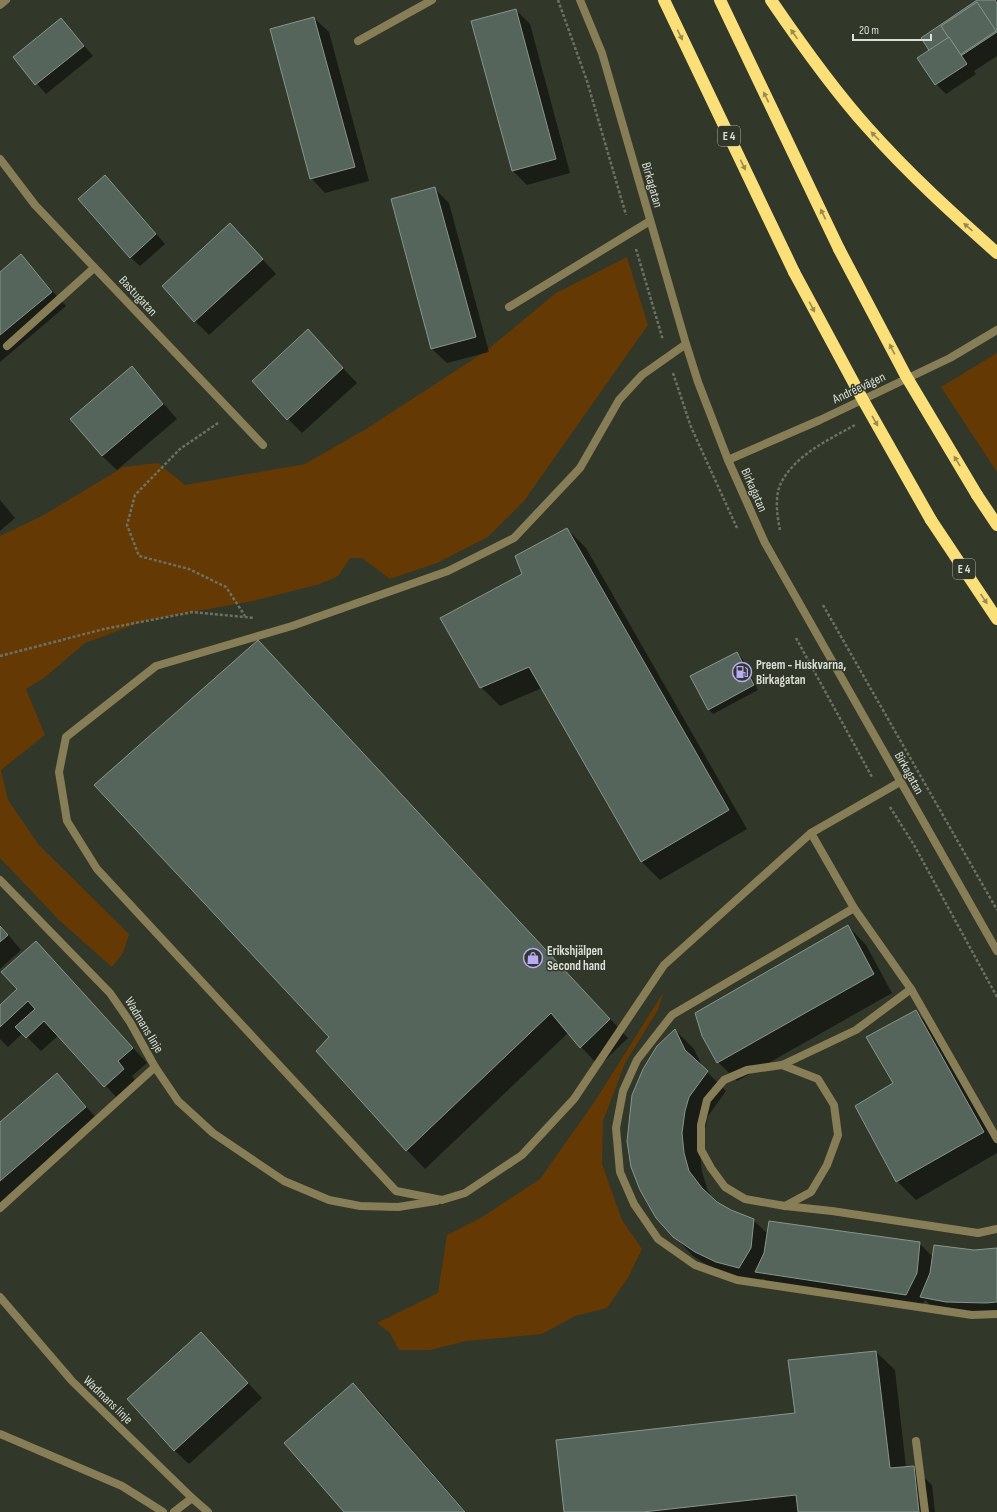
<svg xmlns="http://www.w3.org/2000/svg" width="997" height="1512" font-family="'Sofia Sans Condensed',sans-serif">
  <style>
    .green { fill: #653904 }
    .shadow { fill: #0007 }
    .building { fill: #55655c; stroke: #85968c }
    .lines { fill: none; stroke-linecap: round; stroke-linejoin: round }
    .path { stroke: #6c7165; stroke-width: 2.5; stroke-dasharray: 3 2; stroke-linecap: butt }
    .service { stroke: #877d56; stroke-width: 8 }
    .minor { stroke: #877d56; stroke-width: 8 }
    .tertiary { stroke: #877d56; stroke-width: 8 }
    .motorway { stroke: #fbe07a; stroke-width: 12 }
    .motorway-bridge { stroke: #fbe07a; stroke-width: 12 }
    .oneway { fill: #968c52 }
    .labels { text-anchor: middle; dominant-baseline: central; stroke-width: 3; stroke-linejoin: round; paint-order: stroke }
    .shield { fill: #313729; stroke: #a8ada3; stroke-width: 1 }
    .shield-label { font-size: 12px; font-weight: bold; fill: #dbdfd7 }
    .street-label { font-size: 13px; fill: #dbdfd7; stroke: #313729 }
    .poi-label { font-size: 13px; font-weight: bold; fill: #dbdfd7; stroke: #313729; text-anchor: start }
  </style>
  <rect width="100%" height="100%" fill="#313729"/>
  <g class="green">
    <polygon points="627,257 648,325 524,501 488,537 437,563 390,579 362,558 350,558 338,576 320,584 253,601 147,620 85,643 44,678 26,689 45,735 1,770 8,800 39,845 129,934 123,953 112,967 60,921 0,858 0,536 44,515 123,467 158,463 185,485 305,464 366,429 486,351 556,293"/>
    <polygon points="997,353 997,472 941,387"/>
    <polygon points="663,993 658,1010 625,1063 603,1121 602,1164 622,1220 642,1249 629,1276 607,1308 575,1316 542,1334 466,1341 430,1350 399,1350 390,1333 377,1323 438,1293 447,1235 482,1217 540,1179 595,1101"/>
  </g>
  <g class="shadow">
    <polygon points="979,0 997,0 997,56 974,71 976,74 946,94 936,84 918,58 930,50"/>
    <polygon points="516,10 530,24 570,173 527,185 512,170"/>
    <polygon points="314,18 329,32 369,181 325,193 311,178"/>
    <polygon points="61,19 93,56 46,94 14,57"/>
    <polygon points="115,186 165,244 140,266 130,257"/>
    <polygon points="435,189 449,203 489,352 447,363 432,349 392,200"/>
    <polygon points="244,239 276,274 209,335 195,321"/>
    <polygon points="21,256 66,306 0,362 0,273"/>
    <polygon points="308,331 357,383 302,433 288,419"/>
    <polygon points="132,368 177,419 117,470 102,456"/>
    <polygon points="0,500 15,518 0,531"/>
    <polygon points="567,529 586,548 747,829 660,880 641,861 542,688 500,706 481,687 523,574"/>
    <polygon points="258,642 628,1038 599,1066 568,1033 425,1169 407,1150 331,1037"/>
    <polygon points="737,653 742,658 758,690 713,714 708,709"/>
    <polygon points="0,925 21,950 0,969"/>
    <polygon points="848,926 866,945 892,993 737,1081 718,1062"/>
    <polygon points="36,942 147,1063 132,1076 138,1084 119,1100 59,1035 41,1051 23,1033 8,1047 0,1039 0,1007 19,990"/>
    <polygon points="915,1011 934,1030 997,1143 997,1153 916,1200 897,1181 894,1084"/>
    <polygon points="675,1030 694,1049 703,1068 726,1091 708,1116 700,1152 702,1172 708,1191 717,1204 730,1211 753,1220 768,1234 919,1243 933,1257 997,1249 997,1317 936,1311 925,1300 920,1309 771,1286 763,1278 758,1287 715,1270 693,1256 674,1236"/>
    <polygon points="57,1074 100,1122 0,1208 0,1123"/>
    <polygon points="201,1333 262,1398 189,1464 174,1450"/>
    <polygon points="876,1352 895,1370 906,1467 913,1467 932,1485 935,1512 565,1512 796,1414"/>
    <polygon points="353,1384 372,1403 466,1512 345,1512"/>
  </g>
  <g class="building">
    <polygon points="977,0 995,0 997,3 997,32 941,69 921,38"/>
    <polygon points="977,2 996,31 960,55 941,26"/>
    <polygon points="516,9 556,159 512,171 471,21"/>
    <polygon points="314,17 355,167 310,179 270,29"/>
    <polygon points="61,18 84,46 35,85 13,57"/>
    <polygon points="949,37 967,64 935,85 917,58"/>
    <polygon points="105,175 156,234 130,258 78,199"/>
    <polygon points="435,187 476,337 431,349 391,199"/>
    <polygon points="230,223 263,259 194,322 162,286"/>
    <polygon points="21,254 52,292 0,335 0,272"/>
    <polygon points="308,329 343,368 287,420 252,381"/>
    <polygon points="132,366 163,404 102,456 70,419"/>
    <polygon points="567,528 729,810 641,862 529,667 480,688 440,618 522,574 515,556"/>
    <polygon points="258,640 610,1019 580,1048 551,1013 406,1151 316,1051 329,1037 94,785"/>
    <polygon points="737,652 754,685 708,710 690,676"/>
    <polygon points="848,925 874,974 717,1063 702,1036 695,1013"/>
    <polygon points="0,926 8,935 0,942"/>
    <polygon points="36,941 133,1048 118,1061 124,1069 104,1087 44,1021 26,1038 15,1027 35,1009 28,1001 0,1027 0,1005 17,989 1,972"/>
    <polygon points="916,1010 984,1132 896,1182 855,1106 893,1083 866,1037"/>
    <polygon points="675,1029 685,1050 708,1071 689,1097 685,1111 682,1133 684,1153 689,1171 702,1188 717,1202 731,1210 754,1219 751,1248 739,1268 716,1262 695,1252 673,1237 656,1218 640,1190 631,1167 627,1141 632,1095 643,1069 657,1046"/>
    <polygon points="57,1073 86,1107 0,1181 0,1122"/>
    <polygon points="769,1221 920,1242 917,1273 906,1295 755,1272 764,1253"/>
    <polygon points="934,1245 974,1250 997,1248 997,1302 986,1303 946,1302 920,1297 930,1273"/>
    <polygon points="201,1332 248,1383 174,1451 127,1399"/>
    <polygon points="876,1351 890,1468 914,1466 919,1512 798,1512 796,1495 643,1512 564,1512 556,1440 795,1413 788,1360"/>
    <polygon points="353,1383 465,1512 344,1512 284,1443"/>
  </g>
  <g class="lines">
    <g class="path">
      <polyline points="558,0 587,81 626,215"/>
      <polyline points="636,249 663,340"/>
      <polyline points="673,373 691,427 737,528"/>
      <polyline points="218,423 180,449 135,495 127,525 139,556 189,569 226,587 245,616"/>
      <path d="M 780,530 C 777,515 774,495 782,481 C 797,454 830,439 855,425"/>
      <polyline points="823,605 997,910"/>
      <polyline points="796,638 872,777"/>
      <polyline points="0,656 104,629 193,612 254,618"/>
      <polyline points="890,807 914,845 997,997"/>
    </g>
    <g class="service">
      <polyline points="358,41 432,0"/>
      <polyline points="509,307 650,221"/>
      <polyline points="686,344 642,375 619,400 580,468 514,538 448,571 292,626 156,666 66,737 59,772 67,821 97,869 396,1191 442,1200 465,1193 522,1155 574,1099 664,965 811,833 900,782"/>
      <polyline points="7,346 94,268"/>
      <polyline points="811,833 854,908 911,989 997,1139"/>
      <polyline points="0,880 110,993 130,1022 155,1067 178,1101 213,1133 284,1181 329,1200 360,1206 398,1207 436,1201"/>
      <polyline points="0,1208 155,1067"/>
      <polyline points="0,1297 72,1381 192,1498 174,1512"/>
      <polyline points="0,1434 122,1486 163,1512"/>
      <polyline points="916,1441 925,1512"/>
    </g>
    <g class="minor">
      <polyline points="0,5 6,0"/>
      <polyline points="0,159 35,205 263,445"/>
      <polyline points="728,460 820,420 950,358 997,330"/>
      <polyline points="854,908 672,1015 637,1060 623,1091 616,1128 620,1172 634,1204 658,1239 695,1265 737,1280 972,1315 997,1314"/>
      <polyline points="911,989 856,1030 782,1065 747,1070 724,1080 707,1100 701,1125 701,1150 711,1168 725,1187 745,1199 785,1206 832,1211 978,1233 997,1229"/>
      <polyline points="782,1065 818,1079 834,1105 838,1135 827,1165 811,1192 785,1206"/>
      <polyline points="192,1498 208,1512"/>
    </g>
    <polyline class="tertiary" points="580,0 602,53 686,344 698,382 728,460 765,543 997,951"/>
    <g class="motorway">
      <polyline points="664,0 794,272"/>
      <polyline points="720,0 839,249"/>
      <path d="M 771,0 C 801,44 832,88 868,128 C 908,173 952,213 997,253"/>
      <polyline points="977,495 997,525"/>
      <polyline points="931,520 997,619"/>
    </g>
    <g class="motorway-bridge">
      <polyline points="839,249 906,376 977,495"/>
      <polyline points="794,272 863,400 931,520"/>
    </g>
  </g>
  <defs><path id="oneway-solid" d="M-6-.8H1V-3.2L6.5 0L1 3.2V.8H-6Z"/></defs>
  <g class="oneway">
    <use href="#oneway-solid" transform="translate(794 34) rotate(-125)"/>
    <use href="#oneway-solid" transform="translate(680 35) rotate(64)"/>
    <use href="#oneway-solid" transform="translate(766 97) rotate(-116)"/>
    <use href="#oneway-solid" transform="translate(875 136) rotate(-134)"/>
    <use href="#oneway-solid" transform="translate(743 165) rotate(64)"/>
    <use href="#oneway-solid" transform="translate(823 214) rotate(-116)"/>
    <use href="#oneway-solid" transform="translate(968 227) rotate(-139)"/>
    <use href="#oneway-solid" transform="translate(812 307) rotate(62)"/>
    <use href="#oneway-solid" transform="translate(892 349) rotate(-118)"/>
    <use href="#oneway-solid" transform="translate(875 421) rotate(60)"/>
    <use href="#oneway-solid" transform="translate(957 461) rotate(-121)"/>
    <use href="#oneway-solid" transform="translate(984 599) rotate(56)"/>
  </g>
  <defs>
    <g id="fuel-ring" transform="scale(1)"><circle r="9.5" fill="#313729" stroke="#b8abf7" stroke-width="1.5"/><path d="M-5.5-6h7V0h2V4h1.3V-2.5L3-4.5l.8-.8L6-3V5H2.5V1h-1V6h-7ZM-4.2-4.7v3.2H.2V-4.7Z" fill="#b8abf7"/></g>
    <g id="shop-ring" transform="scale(1)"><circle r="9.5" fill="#313729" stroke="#b8abf7" stroke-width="1.5"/><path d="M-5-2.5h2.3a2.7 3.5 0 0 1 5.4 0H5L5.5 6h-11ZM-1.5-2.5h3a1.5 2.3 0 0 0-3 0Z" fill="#b8abf7"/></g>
  </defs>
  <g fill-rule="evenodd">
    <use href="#fuel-ring" x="742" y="672"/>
    <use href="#shop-ring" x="533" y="958"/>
  </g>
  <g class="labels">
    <g class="shield">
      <rect x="718" y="126" width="22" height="20" rx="3"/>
      <rect x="953" y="559" width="22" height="20" rx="3"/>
    </g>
    <g class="shield-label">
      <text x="729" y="136">E 4</text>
      <text x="964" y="569">E 4</text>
    </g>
    <g class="street-label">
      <text transform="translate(652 185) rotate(74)">Birkagatan</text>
      <text transform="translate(138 296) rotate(47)">Bastugatan</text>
      <text transform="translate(859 388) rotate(-25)">Andréevägen</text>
      <text transform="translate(754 490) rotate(66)">Birkagatan</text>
      <text transform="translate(909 773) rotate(61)">Birkagatan</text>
      <text transform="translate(144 1025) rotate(59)">Wadmans linje</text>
      <text transform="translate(108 1400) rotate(44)">Wadmans linje</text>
    </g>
    <g class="poi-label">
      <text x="756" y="665">Preem - Huskvarna,<tspan x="756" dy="15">Birkagatan</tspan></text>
      <text x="547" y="951">Erikshjälpen<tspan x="547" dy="15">Second hand</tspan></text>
    </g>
  </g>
  <path d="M853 34v6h78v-6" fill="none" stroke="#dbdfd7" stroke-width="2"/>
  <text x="859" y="34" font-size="12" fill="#dbdfd7" stroke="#313729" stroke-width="3" paint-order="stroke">20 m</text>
</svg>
